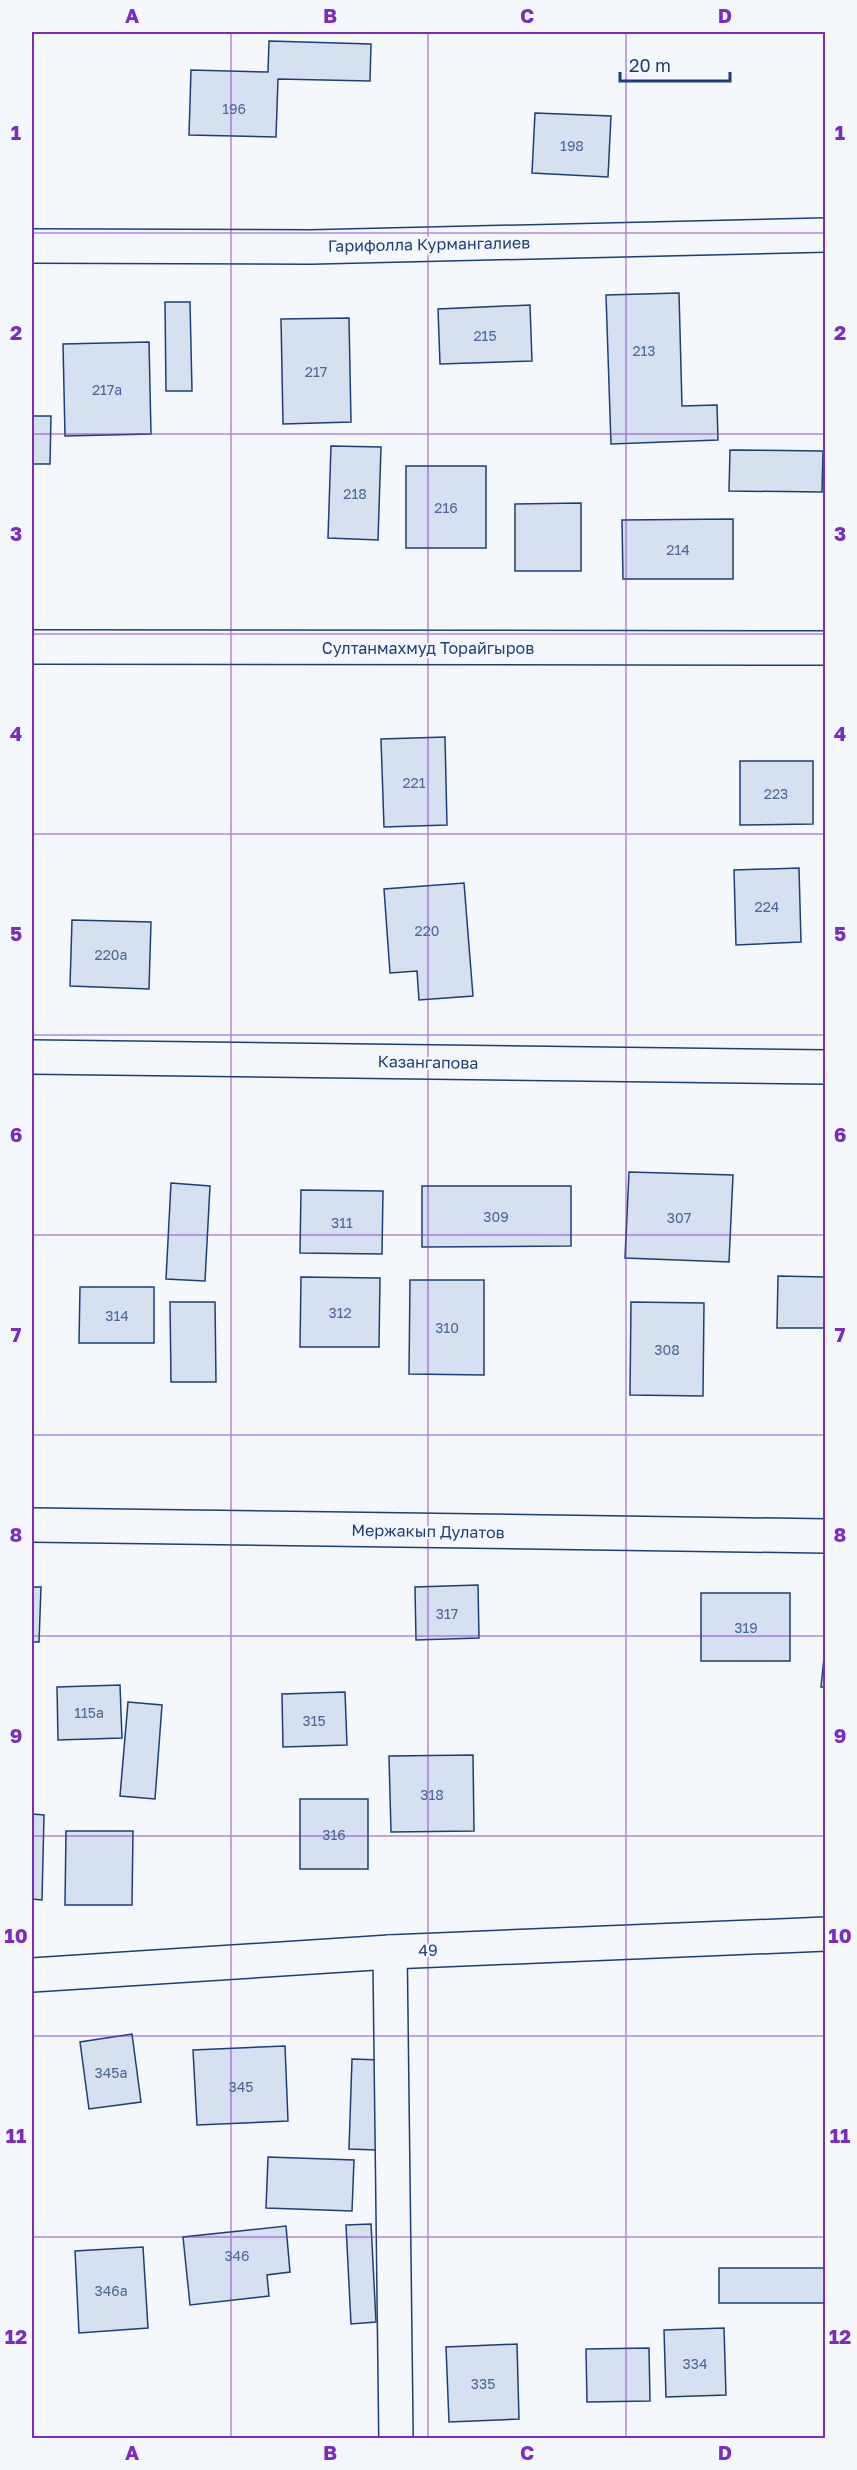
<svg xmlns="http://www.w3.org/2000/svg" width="857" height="2470" font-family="'Golos Text',sans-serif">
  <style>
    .building { fill: #d5e0f0; stroke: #1d3f73; stroke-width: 1.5 }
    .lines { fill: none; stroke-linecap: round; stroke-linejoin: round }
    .street-casing { stroke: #1d3f73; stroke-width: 36 }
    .street { stroke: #f4f7fb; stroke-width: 33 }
    .grid { fill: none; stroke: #7b2cbf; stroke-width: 1.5; stroke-opacity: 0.55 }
    .labels { text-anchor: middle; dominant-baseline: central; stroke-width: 4.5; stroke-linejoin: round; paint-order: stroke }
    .number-label { font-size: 14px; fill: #4b6792 }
    .street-label { font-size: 16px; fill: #1d3f73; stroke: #f4f7fb }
    .neatline { fill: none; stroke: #7b2cbf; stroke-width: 2 }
    .grid-label { font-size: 20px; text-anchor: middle; font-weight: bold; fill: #7b2cbf }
  </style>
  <rect width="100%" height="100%" fill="#f4f7fb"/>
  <g class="building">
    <polygon points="269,41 371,44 370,81 278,79 276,137 189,135 191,70 268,72"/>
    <polygon points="535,113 611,116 608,177 532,173"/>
    <polygon points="679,293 682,406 717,405 718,440 611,444 606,295"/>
    <polygon points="165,302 190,302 192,391 166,391"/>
    <polygon points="530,305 532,361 440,364 438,309"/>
    <polygon points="349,318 351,422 283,424 281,319"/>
    <polygon points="149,342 151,434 65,436 63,344"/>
    <polygon points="32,416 51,416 50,464 32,464"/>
    <polygon points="331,446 381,447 378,540 328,538"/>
    <polygon points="730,450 823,451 822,492 729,491"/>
    <rect x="406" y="466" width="80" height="82"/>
    <polygon points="581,503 581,571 515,571 515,504"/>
    <polygon points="733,519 733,579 623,579 622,520"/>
    <polygon points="445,737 447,825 384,827 381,739"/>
    <polygon points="740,761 813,761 813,824 740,825"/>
    <polygon points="799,868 801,942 736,945 734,870"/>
    <polygon points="464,883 473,996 419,1000 417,971 390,973 384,889"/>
    <polygon points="72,920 151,922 149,989 70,986"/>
    <polygon points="629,1172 733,1175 729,1262 625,1258"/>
    <polygon points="171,1183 210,1186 205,1281 166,1279"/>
    <polygon points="422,1186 571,1186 571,1246 422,1247"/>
    <polygon points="301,1190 383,1191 382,1254 300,1253"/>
    <polygon points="778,1276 826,1277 826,1328 777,1328"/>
    <polygon points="301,1277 380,1278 379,1347 300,1347"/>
    <polygon points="410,1280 484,1280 484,1375 409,1374"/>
    <polygon points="80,1287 154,1287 154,1343 79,1343"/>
    <polygon points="170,1302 215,1302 216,1382 171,1382"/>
    <polygon points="631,1302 704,1303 703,1396 630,1395"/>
    <polygon points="478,1585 479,1638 416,1640 415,1587"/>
    <polygon points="32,1587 41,1587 39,1642 32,1642"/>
    <rect x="701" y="1593" width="89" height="68"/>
    <polygon points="826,1638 826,1687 821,1687"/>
    <polygon points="120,1685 122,1738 58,1740 57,1687"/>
    <polygon points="345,1692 347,1745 283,1747 282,1694"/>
    <polygon points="128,1702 162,1705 155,1799 120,1796"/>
    <polygon points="473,1755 474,1831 391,1832 389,1756"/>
    <rect x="300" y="1799" width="68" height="70"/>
    <polygon points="32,1814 44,1815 42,1900 32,1899"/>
    <polygon points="66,1831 133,1831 132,1905 65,1905"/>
    <polygon points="132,2034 141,2102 89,2109 80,2042"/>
    <polygon points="285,2046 288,2121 197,2125 193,2050"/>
    <polygon points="352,2059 381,2060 377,2150 349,2149"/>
    <polygon points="268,2157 354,2160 352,2211 266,2208"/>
    <polygon points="371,2224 376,2322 351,2324 346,2225"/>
    <polygon points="286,2226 290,2272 267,2275 269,2296 190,2305 183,2237"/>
    <polygon points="143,2247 148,2328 79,2333 75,2251"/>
    <rect x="719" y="2268" width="107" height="35"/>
    <polygon points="724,2328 726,2395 666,2397 664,2330"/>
    <polygon points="517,2344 519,2419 449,2422 446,2347"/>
    <polygon points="649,2348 650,2401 587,2402 586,2349"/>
  </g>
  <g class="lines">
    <g class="street-casing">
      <g id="street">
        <polyline points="32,246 311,247 826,235"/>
        <polyline points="32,647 826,648"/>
        <polyline points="32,1057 826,1067"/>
        <polyline points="32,1525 826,1536"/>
        <polyline points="390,1952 396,2438"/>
        <polyline points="32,1975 390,1952 826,1934"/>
      </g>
    </g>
    <use href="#street" class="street"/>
  </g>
  <path class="grid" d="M 231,32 L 231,2438M 428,32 L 428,2438M 626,32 L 626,2438M 32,233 L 826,233M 32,434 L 826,434M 32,634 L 826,634M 32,834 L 826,834M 32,1035 L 826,1035M 32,1235 L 826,1235M 32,1435 L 826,1435M 32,1636 L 826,1636M 32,1836 L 826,1836M 32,2036 L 826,2036M 32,2237 L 826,2237"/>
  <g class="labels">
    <g class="number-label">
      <text x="234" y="108">196</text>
      <text x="572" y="145">198</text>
      <text x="485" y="335">215</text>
      <text x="644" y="350">213</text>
      <text x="316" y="371">217</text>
      <text x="107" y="389">217а</text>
      <text x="355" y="493">218</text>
      <text x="446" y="507">216</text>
      <text x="678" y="549">214</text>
      <text x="414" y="782">221</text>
      <text x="776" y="793">223</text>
      <text x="767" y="906">224</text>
      <text x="427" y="930">220</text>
      <text x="111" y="954">220а</text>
      <text x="496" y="1216">309</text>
      <text x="679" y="1217">307</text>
      <text x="342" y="1222">311</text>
      <text x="340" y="1312">312</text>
      <text x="117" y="1315">314</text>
      <text x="447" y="1327">310</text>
      <text x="667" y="1349">308</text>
      <text x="447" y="1613">317</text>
      <text x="746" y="1627">319</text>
      <text x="89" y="1712">115а</text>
      <text x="314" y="1720">315</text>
      <text x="432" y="1794">318</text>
      <text x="334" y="1834">316</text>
      <text x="111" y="2072">345а</text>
      <text x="241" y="2086">345</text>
      <text x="237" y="2255">346</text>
      <text x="111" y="2290">346а</text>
      <text x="695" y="2363">334</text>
      <text x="483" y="2383">335</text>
    </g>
    <g class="street-label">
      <text transform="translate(429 244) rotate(-1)">Гарифолла Курмангалиев</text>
      <text x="428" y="648">Султанмахмуд Торайгыров</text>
      <text transform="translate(428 1062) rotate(1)">Казангапова</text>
      <text transform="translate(428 1531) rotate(1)">Мержакып Дулатов</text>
      <text transform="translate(428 1950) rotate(-2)">49</text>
    </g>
  </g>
  <rect width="857" height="2470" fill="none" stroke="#f4f7fb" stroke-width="66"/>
  <path d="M620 72v9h110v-9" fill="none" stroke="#1d3f73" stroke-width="3"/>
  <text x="629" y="72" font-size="18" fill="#1d3f73" stroke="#f4f7fb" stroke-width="4.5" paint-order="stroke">20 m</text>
  <rect x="33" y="33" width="791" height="2404" class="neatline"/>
  <g class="grid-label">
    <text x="132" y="23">A</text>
    <text x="330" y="23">B</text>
    <text x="527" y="23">C</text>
    <text x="725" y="23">D</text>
    <text x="16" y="140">1</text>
    <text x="840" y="140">1</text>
    <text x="16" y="340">2</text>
    <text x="840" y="340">2</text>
    <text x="16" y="541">3</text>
    <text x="840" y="541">3</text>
    <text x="16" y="741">4</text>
    <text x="840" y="741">4</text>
    <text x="16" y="941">5</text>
    <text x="840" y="941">5</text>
    <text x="16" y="1142">6</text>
    <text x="840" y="1142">6</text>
    <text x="16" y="1342">7</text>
    <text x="840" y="1342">7</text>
    <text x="16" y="1542">8</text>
    <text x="840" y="1542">8</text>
    <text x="16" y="1743">9</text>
    <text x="840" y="1743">9</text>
    <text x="16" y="1943">10</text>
    <text x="840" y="1943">10</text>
    <text x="16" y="2143">11</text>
    <text x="840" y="2143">11</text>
    <text x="16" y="2344">12</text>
    <text x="840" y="2344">12</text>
    <text x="132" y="2460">A</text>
    <text x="330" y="2460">B</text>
    <text x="527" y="2460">C</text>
    <text x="725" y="2460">D</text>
  </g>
</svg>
